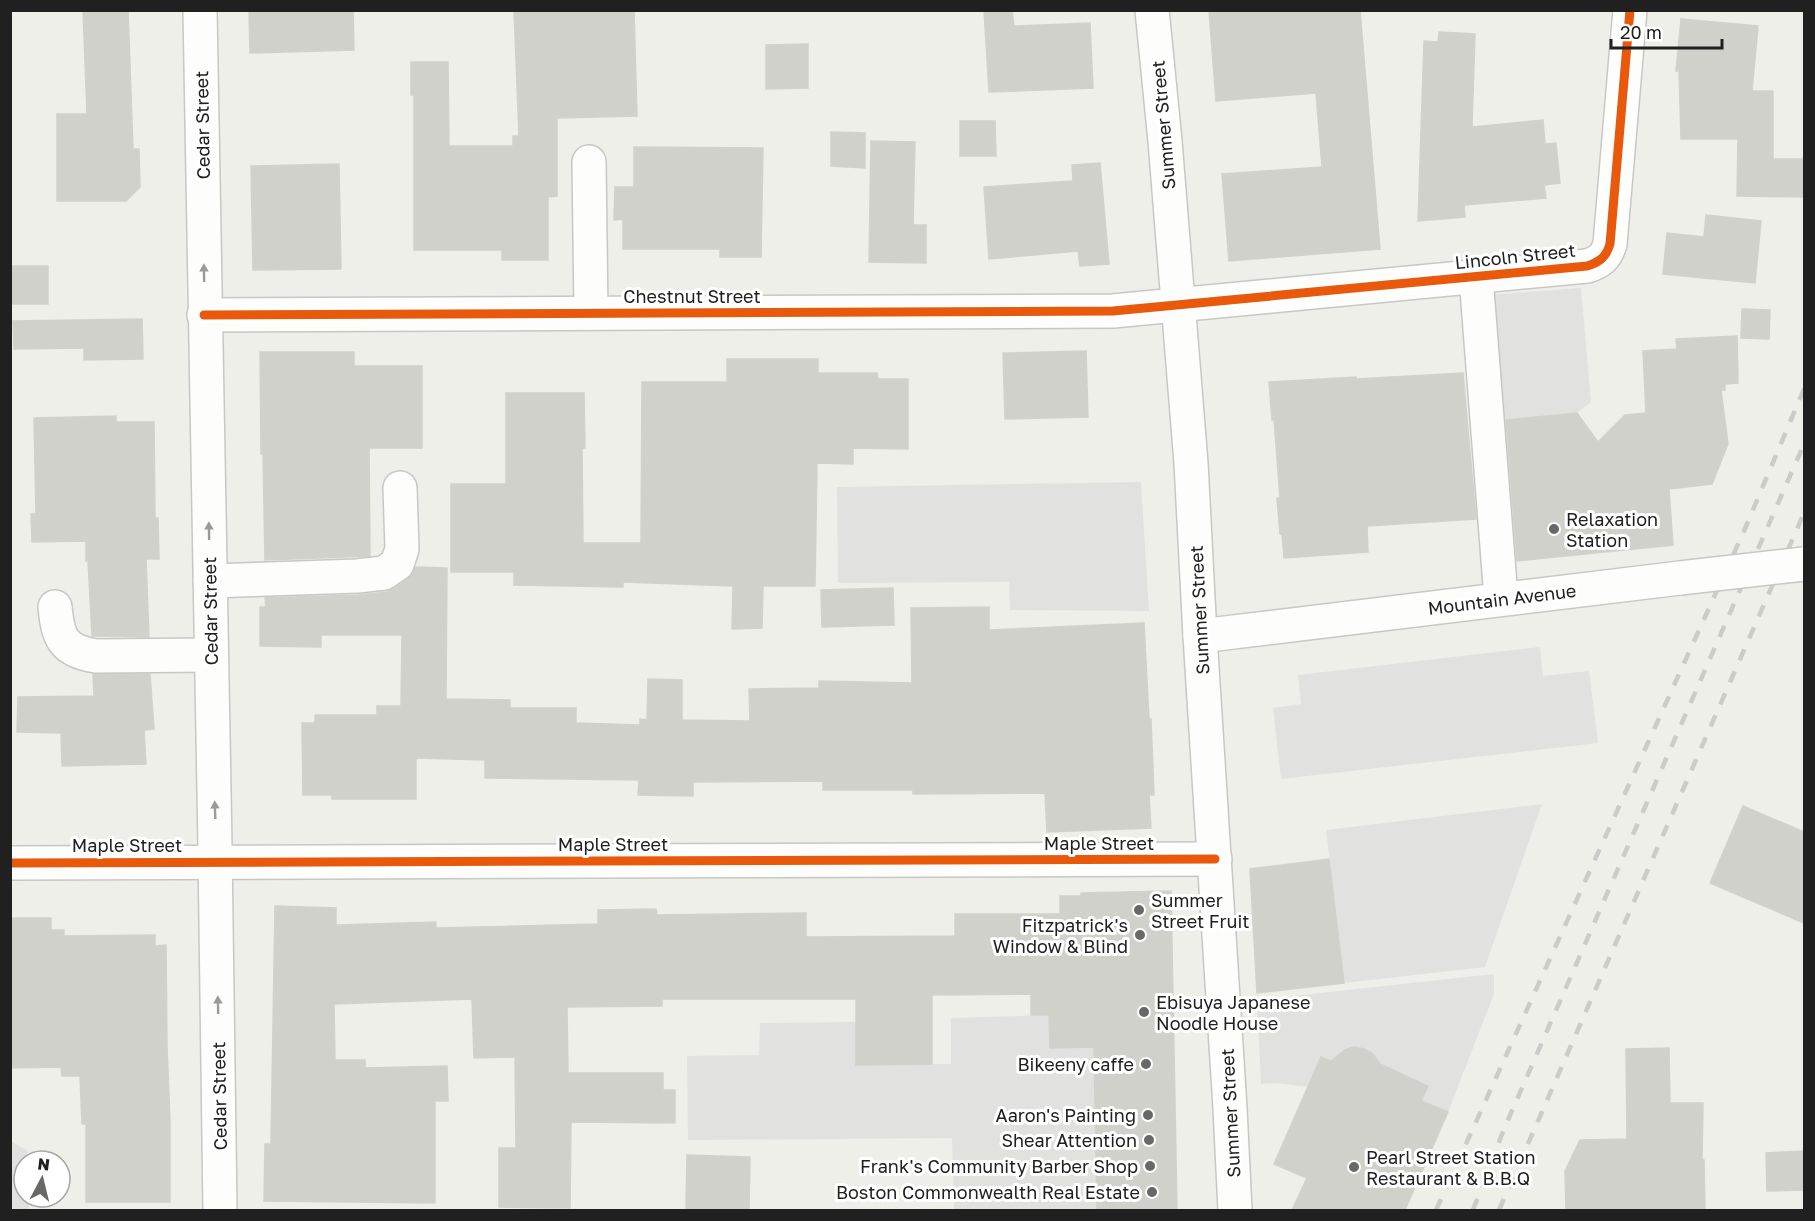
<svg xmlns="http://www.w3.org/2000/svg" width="1815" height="1221" font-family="'Golos Text',sans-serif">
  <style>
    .parking { fill: #e1e1df }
    .building { fill: #d1d1cc; stroke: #d2d1ca; stroke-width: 1.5 }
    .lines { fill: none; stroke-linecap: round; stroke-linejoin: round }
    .minor-casing { stroke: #c7c7c5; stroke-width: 36 }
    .minor { stroke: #fdfdfc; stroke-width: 33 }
    .rail { stroke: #cbcbca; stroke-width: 4.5; stroke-dasharray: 12 12; stroke-linecap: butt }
    .minor-bridge-casing { stroke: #c7c7c5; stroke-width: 36; stroke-linecap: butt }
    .minor-bridge { stroke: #fdfdfc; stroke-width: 33 }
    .cycleway-casing { stroke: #fff; stroke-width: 13 }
    .cycleway { stroke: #e8590c; stroke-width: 9 }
    .oneway { fill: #9a9a99 }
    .poi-dot { fill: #686866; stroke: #fff; stroke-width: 2 }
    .labels { text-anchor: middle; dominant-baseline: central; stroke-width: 6; stroke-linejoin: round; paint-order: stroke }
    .street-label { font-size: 18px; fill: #202020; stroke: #fff }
    .poi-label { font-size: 18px; fill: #202020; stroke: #fff; text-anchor: end }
  </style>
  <rect width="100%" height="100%" fill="#efefe9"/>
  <g class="parking">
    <polygon points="1581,288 1591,402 1577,413 1499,420 1489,295"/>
    <polygon points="1141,482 1149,611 1010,610 1009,582 838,583 837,487"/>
    <polygon points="1540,647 1543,676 1589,671 1598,743 1281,779 1273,708 1301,704 1298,675"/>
    <polygon points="1542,804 1485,967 1344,983 1326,830"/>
    <polygon points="1494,974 1494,994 1448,1112 1421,1101 1428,1085 1379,1064 1372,1053 1364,1049 1354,1047 1345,1050 1337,1056 1334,1062 1321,1057 1307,1087 1276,1083 1261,1084 1257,1000"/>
    <polygon points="1049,1015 1094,1047 1097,1210 954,1210 952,1138 688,1140 687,1056 759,1055 760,1023 856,1022 856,1065 951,1064 951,1018"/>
    <polygon points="10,1141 27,1150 28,1161 24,1161 24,1197 28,1197 29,1210 11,1210"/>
  </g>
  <g class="building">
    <polygon points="83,10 128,10 133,149 139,149 140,187 126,201 57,201 57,114 87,114"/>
    <polygon points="249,10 353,10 354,50 250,53"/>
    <polygon points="514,10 634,10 637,116 557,118 557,196 548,197 548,260 502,260 502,250 414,250 414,95 411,95 411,62 448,62 449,146 513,146 513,136 519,136"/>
    <polygon points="984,10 1012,10 1014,26 1090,23 1093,88 989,92"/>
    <polygon points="1209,10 1360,10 1380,249 1229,261 1222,174 1322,167 1316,93 1216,101"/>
    <polygon points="1681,19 1758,26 1752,91 1773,91 1773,159 1804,159 1804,197 1737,196 1738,139 1681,139 1679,71 1676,71"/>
    <polygon points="1439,32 1475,34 1472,127 1543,120 1545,144 1556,143 1560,183 1544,185 1546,198 1464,205 1465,217 1418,221 1424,41 1438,42"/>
    <polygon points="808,44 808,88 766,89 766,45"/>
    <polygon points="960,121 995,121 996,156 960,156"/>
    <polygon points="831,132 865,133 865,168 831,166"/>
    <polygon points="871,141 915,142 913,225 926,225 926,263 869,262"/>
    <polygon points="634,147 763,148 761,257 720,257 720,249 623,249 623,219 614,220 615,187 634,187"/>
    <polygon points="1100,163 1109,264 1080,266 1078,251 989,259 984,187 1073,181 1072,165"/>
    <polygon points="339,164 341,269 253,270 251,166"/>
    <polygon points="1706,215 1761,221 1755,283 1663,274 1667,233 1704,237"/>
    <rect x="10" y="266" width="38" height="38"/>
    <polygon points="1742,309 1770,310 1769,339 1741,338"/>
    <polygon points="142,319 143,359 84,360 84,348 14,349 13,321"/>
    <polygon points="1737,336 1738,383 1725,384 1725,390 1721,390 1728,444 1712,484 1669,489 1673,545 1517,561 1506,420 1577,413 1598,442 1625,415 1646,413 1643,351 1677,349 1676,339"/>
    <polygon points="1086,351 1088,417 1005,419 1003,353"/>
    <polygon points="260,352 354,352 354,366 422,366 422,448 369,448 370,556 265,560 263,454 261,454"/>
    <polygon points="727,359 818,359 818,373 877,373 878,379 908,379 908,449 853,448 853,464 817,463 815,586 763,586 762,628 732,629 733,586 623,582 623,587 514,585 514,572 451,572 451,484 506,484 506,393 584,393 585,448 582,448 583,543 641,543 642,382 727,382"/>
    <polygon points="1463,373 1476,519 1367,526 1368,552 1284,558 1282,534 1280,534 1277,498 1280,498 1274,419 1272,420 1269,382 1356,377 1356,379"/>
    <polygon points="116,416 116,422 154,422 155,518 158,518 159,559 146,559 149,637 92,636 88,561 86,561 86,541 32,542 31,514 36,514 34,418"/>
    <polygon points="416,567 447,568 446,699 510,700 510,708 576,708 576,723 640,725 640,719 647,720 648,679 682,680 682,720 750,721 749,689 819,688 819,681 912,683 911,608 989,607 989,630 1144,623 1149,719 1151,719 1154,795 1149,795 1151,828 1047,832 1045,793 913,794 913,790 823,790 823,781 693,782 693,796 638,795 639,780 485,778 485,760 416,758 416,799 332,799 332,795 303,795 302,723 315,723 315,715 377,715 377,706 401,706 402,635 321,635 321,647 260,646 260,607 266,607 265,598 358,595 387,592 395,588 408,579"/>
    <polygon points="893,588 894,625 822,627 821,590"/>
    <polygon points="93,674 150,674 154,729 144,730 146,764 62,766 61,733 17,732 18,697 94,696"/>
    <polygon points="1743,806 1804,832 1804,923 1710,883"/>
    <polygon points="1329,859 1344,983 1257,993 1250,869"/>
    <polygon points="1171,891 1177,1210 1097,1210 1094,1047 1050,1048 1049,1015 1031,1015 1031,994 932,995 932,1064 856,1065 856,999 662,999 662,1006 567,1007 568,1073 663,1073 663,1090 675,1090 675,1123 571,1122 570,1208 499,1207 499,1148 516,1148 515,1057 474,1058 472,999 334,1004 335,1060 365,1060 365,1068 447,1066 448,1101 435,1101 435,1203 264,1201 265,1144 271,1144 275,906 336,908 336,925 436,922 436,928 598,924 598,910 656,909 657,915 806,913 806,937 955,936 955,914 1060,914 1060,896 1081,896 1081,893"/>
    <polygon points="10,918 51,918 51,930 64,930 64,936 155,935 155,946 166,945 167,1046 170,1121 170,1202 86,1202 86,1124 82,1124 80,1076 62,1076 61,1067 10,1068"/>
    <polygon points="1354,1047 1364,1049 1372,1053 1380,1064 1428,1086 1421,1101 1448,1112 1405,1210 1292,1210 1307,1178 1274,1164 1321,1057 1331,1061 1345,1050"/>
    <polygon points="1669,1048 1670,1103 1703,1103 1702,1160 1704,1160 1705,1210 1566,1210 1565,1171 1580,1140 1627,1139 1626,1049"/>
    <polygon points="1804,1151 1804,1190 1767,1191 1766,1153"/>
    <polygon points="687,1155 750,1157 749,1210 686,1210"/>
  </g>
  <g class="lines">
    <g class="minor-casing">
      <g id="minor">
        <path d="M 200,10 C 206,411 216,810 220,1210"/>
        <polyline points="1152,10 1165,141 1191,463 1200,636 1230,1108 1235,1210"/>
        <polyline points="589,162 591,313"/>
        <polyline points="1476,277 1501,598"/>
        <path d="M 204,315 L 1113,311 L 1587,266 C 1600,262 1606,257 1610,244 L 1630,10"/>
        <polyline points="210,581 357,576 384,573 397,564 402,549 400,488"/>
        <path d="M 55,607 C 58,638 63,651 96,656 L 210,655"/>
        <polyline points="1200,636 1680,578"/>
        <polyline points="10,863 1215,859"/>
      </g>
    </g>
    <use href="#minor" class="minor"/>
    <g class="rail">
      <polyline points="1436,1210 1744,531 1804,389"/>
      <polyline points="1473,1210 1504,1129 1804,444"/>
      <polyline points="1499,1210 1804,513"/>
    </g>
    <g class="minor-bridge-casing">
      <polyline id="minor-bridge" points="1680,578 1804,564"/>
    </g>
    <use href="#minor-bridge" class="minor-bridge"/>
    <g class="cycleway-casing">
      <g id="cycleway">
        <path d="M 204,315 L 1113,311 L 1587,266 C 1600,262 1606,257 1610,244 L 1630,10"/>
        <polyline points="10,863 1215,859"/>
      </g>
    </g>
    <use href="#cycleway" class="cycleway"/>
  </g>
  <defs><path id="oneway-solid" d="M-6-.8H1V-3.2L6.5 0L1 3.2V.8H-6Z" transform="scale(1.5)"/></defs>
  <g class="oneway">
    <use href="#oneway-solid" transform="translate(204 273) rotate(-91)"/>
    <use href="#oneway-solid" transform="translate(209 531) rotate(-91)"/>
    <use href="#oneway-solid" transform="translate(215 810) rotate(-92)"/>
    <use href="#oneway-solid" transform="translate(218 1005) rotate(-91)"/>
  </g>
  <g class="poi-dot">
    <circle cx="1554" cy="529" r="6"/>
    <circle cx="1139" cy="910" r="6"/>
    <circle cx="1140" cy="935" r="6"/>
    <circle cx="1144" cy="1012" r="6"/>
    <circle cx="1146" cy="1064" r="6"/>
    <circle cx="1148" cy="1115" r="6"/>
    <circle cx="1149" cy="1140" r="6"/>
    <circle cx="1150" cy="1166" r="6"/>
    <circle cx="1354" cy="1167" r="6"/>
    <circle cx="1152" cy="1192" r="6"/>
  </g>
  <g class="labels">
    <g class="street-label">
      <text transform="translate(202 125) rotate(-91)">Cedar Street</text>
      <text transform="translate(1163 125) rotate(-95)">Summer Street</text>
      <text transform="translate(1515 256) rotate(-6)">Lincoln Street</text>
      <text x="692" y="296">Chestnut Street</text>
      <text transform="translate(1502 599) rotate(-7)">Mountain Avenue</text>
      <text transform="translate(1199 610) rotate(-93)">Summer Street</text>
      <text transform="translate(210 611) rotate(-91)">Cedar Street</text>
      <text x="1099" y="843">Maple Street</text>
      <text x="613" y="844">Maple Street</text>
      <text x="127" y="845">Maple Street</text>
      <text transform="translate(219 1096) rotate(-91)">Cedar Street</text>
      <text transform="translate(1230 1113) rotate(-93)">Summer Street</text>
    </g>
    <g class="poi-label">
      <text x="1566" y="519" text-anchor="start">Relaxation<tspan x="1566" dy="21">Station</tspan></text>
      <text x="1151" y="900" text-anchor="start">Summer<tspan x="1151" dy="21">Street Fruit</tspan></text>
      <text x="1128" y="925">Fitzpatrick's<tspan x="1128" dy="21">Window &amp; Blind</tspan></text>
      <text x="1156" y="1002" text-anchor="start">Ebisuya Japanese<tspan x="1156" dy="21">Noodle House</tspan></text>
      <text x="1134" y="1064">Bikeeny caffe</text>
      <text x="1136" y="1115">Aaron's Painting</text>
      <text x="1137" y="1140">Shear Attention</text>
      <text x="1366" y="1157" text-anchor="start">Pearl Street Station<tspan x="1366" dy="21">Restaurant &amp; B.B.Q</tspan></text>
      <text x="1138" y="1166">Frank's Community Barber Shop</text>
      <text x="1140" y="1192">Boston Commonwealth Real Estate</text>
    </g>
  </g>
  <rect width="1815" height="1221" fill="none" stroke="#202020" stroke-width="24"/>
  <g transform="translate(42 1179) rotate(7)"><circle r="28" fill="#ffffff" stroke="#a6a6a6" stroke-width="1.5"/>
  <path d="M0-4.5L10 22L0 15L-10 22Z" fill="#686866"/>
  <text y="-9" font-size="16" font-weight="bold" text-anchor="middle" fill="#202020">N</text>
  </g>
  <path d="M1611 39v9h111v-9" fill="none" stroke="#202020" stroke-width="3"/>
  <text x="1620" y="39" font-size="18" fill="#202020" stroke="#ffffff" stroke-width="4.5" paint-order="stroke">20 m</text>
</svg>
